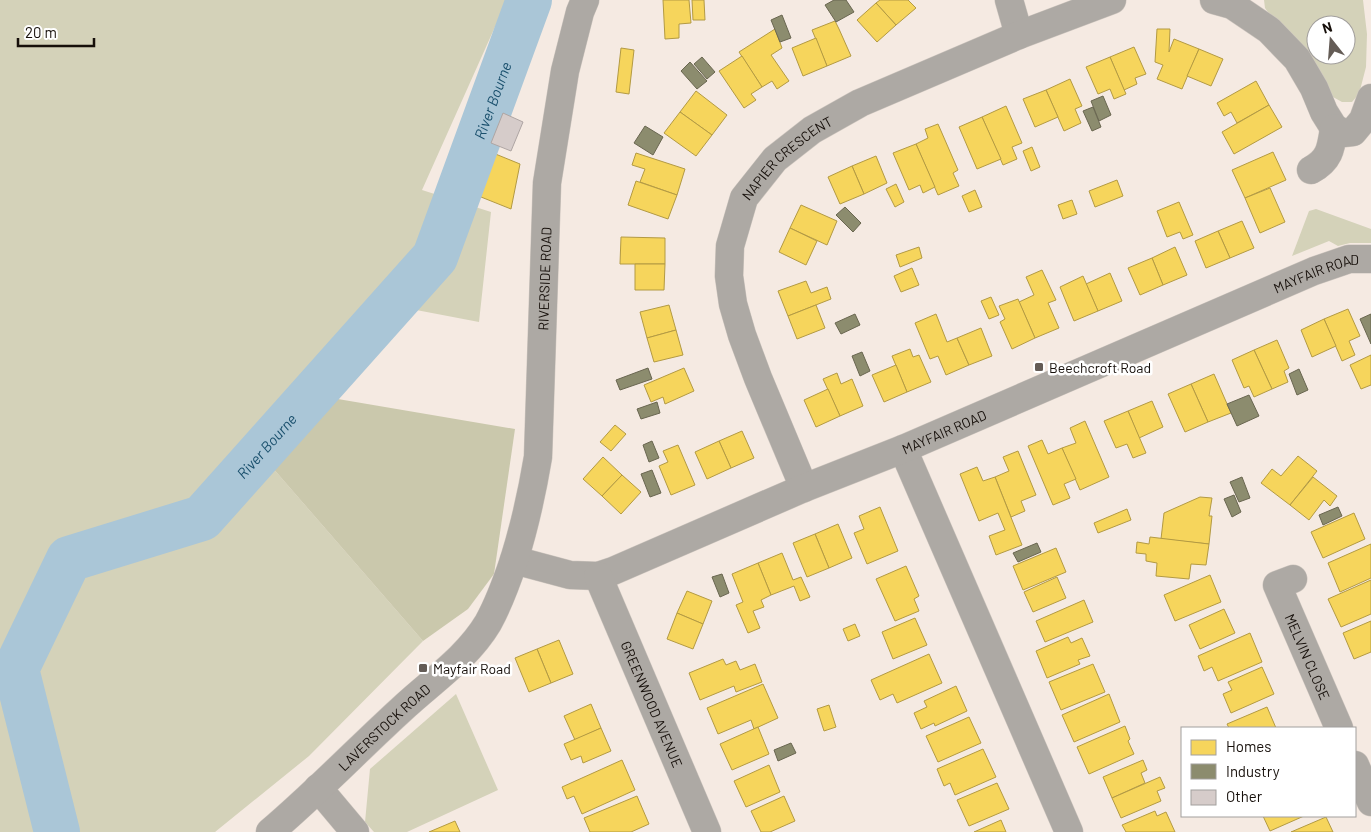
<svg xmlns="http://www.w3.org/2000/svg" width="1371" height="832" font-family="Barlow,sans-serif">
  <style>
    .green { fill: #d4d2b9; fill-rule: evenodd }
    .forest { fill: #cac8ac }
    .homes { fill: #f6d55c; stroke: #b39a43 }
    .industry { fill: #8c8c6e; stroke: #696650 }
    .lines { fill: none; stroke-linecap: round; stroke-linejoin: round }
    .river { stroke: #aac6d7; stroke-width: 46 }
    .building { fill: #d6ccca; stroke: #aea5a3 }
    .minor-casing { stroke: #d0c8c1; stroke-width: 29 }
    .tertiary-casing { stroke: #d0c8c1; stroke-width: 29 }
    .minor { stroke: #ada9a4; stroke-width: 28 }
    .tertiary { stroke: #ada9a4; stroke-width: 28 }
    .poi-dot { fill: #645c56; stroke: #fff; stroke-width: 2 }
    .labels { text-anchor: middle; dominant-baseline: central; stroke-width: 5; stroke-linejoin: round; paint-order: stroke }
    .street-label { font-size: 14px; fill: #160f0a; stroke: #fff }
    .poi-label { font-size: 14px; fill: #160f0a; stroke: #fff; text-anchor: start }
    .water-label { font-size: 15px; font-style: italic; fill: #1a506d; stroke: #fff }
  </style>
  <rect width="100%" height="100%" fill="#f5eae2"/>
  <g class="green">
    <polygon points="0,0 507,0 422,190 491,212 479,322 411,309 271,466 423,641 309,756 215,832 0,832"/>
    <path d="M 1264,0 L 1363,0 L 1367,34 L 1366,67 L 1359,94 L 1352,102 L 1342,102 L 1333,97 L 1308,56 L 1279,28 L 1265,8 ZM 1316,25 L 1346,25 L 1346,55 L 1316,55 Z"/>
    <polygon points="1316,209 1371,229 1371,243 1350,243 1338,246 1329,241 1292,256 1309,211"/>
    <polygon points="456,694 498,790 407,832 374,832 365,822 370,769"/>
  </g>
  <polygon class="forest" points="332,398 515,429 494,574 468,609 423,641 271,466"/>
  <g class="homes">
    <polygon points="663,0 689,0 691,23 679,24 679,38 665,39"/>
    <polygon points="692,0 704,0 705,20 693,20"/>
    <polygon points="880,0 908,0 916,8 896,25 876,3"/>
    <polygon points="876,3 896,25 877,42 857,20"/>
    <polygon points="835,21 839,29 851,56 827,66 812,30"/>
    <polygon points="775,29 782,48 771,55 789,81 777,89 772,81 762,87 739,52"/>
    <polygon points="1157,29 1170,29 1169,52 1174,39 1199,49 1182,89 1157,79 1163,65 1155,62"/>
    <polygon points="816,38 827,66 803,76 792,48"/>
    <polygon points="1134,47 1146,74 1135,78 1137,84 1124,90 1110,57"/>
    <polygon points="621,48 634,50 629,94 616,92"/>
    <polygon points="1199,49 1223,59 1211,86 1187,76"/>
    <polygon points="742,56 762,87 751,94 756,100 744,108 719,71"/>
    <polygon points="1110,57 1126,94 1114,99 1110,89 1098,94 1086,67"/>
    <polygon points="1070,79 1082,106 1075,109 1081,123 1064,131 1046,90"/>
    <polygon points="1256,81 1269,105 1237,123 1231,112 1224,116 1217,103"/>
    <polygon points="1046,90 1058,117 1035,127 1023,99"/>
    <polygon points="696,91 727,115 712,135 680,112"/>
    <polygon points="1269,105 1282,127 1234,154 1222,132"/>
    <polygon points="1006,106 1022,143 1012,147 1017,159 1003,165 982,117"/>
    <polygon points="680,112 712,135 696,156 664,133"/>
    <polygon points="982,117 1001,159 977,169 959,127"/>
    <polygon points="938,124 958,170 953,173 959,186 938,195 916,144 928,138 925,129"/>
    <polygon points="916,144 935,187 923,193 920,185 909,190 893,153"/>
    <polygon points="1032,147 1040,167 1031,171 1023,151"/>
    <polygon points="1273,152 1286,180 1245,198 1232,170"/>
    <polygon points="493,153 520,164 511,209 476,195"/>
    <polygon points="636,153 685,169 677,195 640,182 645,169 632,165"/>
    <polygon points="876,156 887,183 864,194 852,166"/>
    <polygon points="852,166 864,194 840,204 828,177"/>
    <polygon points="1117,180 1123,196 1095,207 1089,191"/>
    <polygon points="636,181 677,195 668,219 628,205"/>
    <polygon points="896,184 904,202 895,207 886,189"/>
    <polygon points="1270,188 1285,222 1260,233 1245,198"/>
    <polygon points="975,190 982,207 969,212 962,196"/>
    <polygon points="1072,200 1077,214 1063,219 1058,205"/>
    <polygon points="1179,202 1193,235 1183,239 1180,232 1167,237 1157,211"/>
    <polygon points="801,205 837,221 827,245 790,228"/>
    <polygon points="1242,221 1254,248 1230,258 1218,231"/>
    <polygon points="790,228 817,241 806,265 779,252"/>
    <polygon points="1218,231 1230,258 1206,268 1195,241"/>
    <polygon points="621,237 665,238 665,264 620,264"/>
    <polygon points="919,247 922,258 900,267 896,255"/>
    <polygon points="1175,247 1187,275 1163,285 1152,258"/>
    <polygon points="1152,258 1163,285 1140,295 1128,268"/>
    <polygon points="635,264 665,264 664,290 635,290"/>
    <polygon points="912,268 919,285 901,292 894,276"/>
    <polygon points="1042,270 1056,300 1048,303 1059,328 1035,338 1019,302 1034,295 1026,277"/>
    <polygon points="1110,273 1122,301 1098,311 1086,284"/>
    <polygon points="1083,276 1098,311 1074,321 1060,287"/>
    <polygon points="806,281 811,293 827,287 831,299 788,316 778,291"/>
    <polygon points="991,297 999,315 989,319 981,301"/>
    <polygon points="1018,299 1035,338 1012,349 1000,322 1005,319 999,306"/>
    <polygon points="669,305 676,330 647,338 640,312"/>
    <polygon points="816,305 825,328 797,339 788,316"/>
    <polygon points="1348,309 1360,336 1349,341 1355,355 1342,361 1324,319"/>
    <polygon points="936,314 947,342 957,338 969,365 946,375 938,356 930,359 915,323"/>
    <polygon points="1324,319 1336,346 1312,357 1301,330"/>
    <polygon points="981,328 992,356 969,365 957,338"/>
    <polygon points="676,330 683,355 654,362 647,338"/>
    <polygon points="1277,340 1289,368 1284,371 1288,382 1272,389 1254,350"/>
    <polygon points="910,349 913,357 919,355 931,382 907,392 892,356"/>
    <polygon points="1254,350 1272,389 1254,397 1249,386 1244,388 1232,360"/>
    <polygon points="1371,355 1371,385 1361,389 1350,365"/>
    <polygon points="896,365 907,392 884,402 872,375"/>
    <polygon points="684,368 694,391 665,404 663,397 651,402 644,385"/>
    <polygon points="837,373 841,384 852,379 863,406 840,416 823,379"/>
    <polygon points="1214,374 1231,413 1208,422 1191,384"/>
    <polygon points="1191,384 1208,422 1185,432 1168,394"/>
    <polygon points="828,389 840,416 816,427 804,400"/>
    <polygon points="1152,401 1163,427 1139,438 1128,411"/>
    <polygon points="1128,411 1146,453 1133,458 1127,444 1116,448 1104,421"/>
    <polygon points="1085,421 1109,477 1080,490 1062,448 1076,443 1070,428"/>
    <polygon points="615,425 626,434 611,451 600,442"/>
    <polygon points="742,431 754,458 731,468 719,441"/>
    <polygon points="1042,440 1048,454 1062,448 1076,479 1064,484 1070,498 1053,505 1028,446"/>
    <polygon points="719,441 731,468 707,479 695,452"/>
    <polygon points="678,445 695,485 671,495 659,466 668,462 663,451"/>
    <polygon points="1018,451 1036,495 1021,501 1025,511 1011,517 995,477 1009,471 1003,457"/>
    <polygon points="1298,456 1317,471 1290,505 1261,483 1272,469 1281,476"/>
    <polygon points="603,457 622,475 602,496 583,479"/>
    <polygon points="977,467 983,481 995,477 1022,545 996,555 989,536 1005,530 998,513 979,521 960,474"/>
    <polygon points="622,475 641,492 621,514 602,496"/>
    <polygon points="1313,477 1337,496 1330,506 1324,500 1309,520 1290,505"/>
    <polygon points="1200,497 1212,498 1209,516 1212,516 1209,544 1161,539 1164,513"/>
    <polygon points="880,507 898,551 867,564 854,533 864,529 859,516"/>
    <polygon points="1127,509 1131,520 1098,533 1094,523"/>
    <polygon points="1354,513 1365,539 1323,558 1311,532"/>
    <polygon points="838,524 852,558 829,568 815,534"/>
    <polygon points="815,534 829,568 807,577 793,543"/>
    <polygon points="1150,537 1209,544 1206,565 1191,564 1189,579 1156,576 1157,563 1146,561 1146,554 1136,553 1137,542 1149,544"/>
    <polygon points="1371,544 1371,578 1340,592 1328,563"/>
    <polygon points="1056,548 1066,572 1023,590 1013,566"/>
    <polygon points="782,553 793,580 801,577 810,597 800,601 794,586 771,595 758,563"/>
    <polygon points="758,563 771,595 761,600 764,607 753,611 760,628 748,633 736,605 743,602 732,574"/>
    <polygon points="906,566 919,596 914,599 919,611 895,621 876,579"/>
    <polygon points="1210,575 1221,602 1175,621 1164,595"/>
    <polygon points="1057,577 1066,598 1033,612 1024,592"/>
    <polygon points="1371,580 1371,614 1341,627 1328,599"/>
    <polygon points="687,591 712,601 703,624 677,613"/>
    <polygon points="1084,600 1093,622 1045,642 1036,621"/>
    <polygon points="1224,609 1235,633 1200,649 1189,625"/>
    <polygon points="677,613 703,624 693,649 667,639"/>
    <polygon points="915,618 927,645 893,659 882,632"/>
    <polygon points="1371,621 1371,652 1354,659 1343,633"/>
    <polygon points="855,624 860,636 848,641 843,629"/>
    <polygon points="1250,633 1262,662 1218,681 1212,667 1204,671 1198,656"/>
    <polygon points="1068,637 1071,643 1082,638 1090,656 1078,660 1080,664 1047,678 1036,651"/>
    <polygon points="559,640 573,674 551,683 537,649"/>
    <polygon points="537,649 551,683 529,692 515,658"/>
    <polygon points="929,654 942,683 897,703 893,694 880,700 871,680"/>
    <polygon points="723,659 726,665 736,661 740,670 755,664 762,682 736,692 734,686 700,700 689,673"/>
    <polygon points="1093,664 1105,692 1061,710 1049,682"/>
    <polygon points="1262,667 1274,694 1231,713 1223,694 1232,690 1228,682"/>
    <polygon points="763,684 778,718 754,729 751,720 718,734 707,708"/>
    <polygon points="956,686 967,711 935,726 934,723 921,729 914,713 927,707 924,701"/>
    <polygon points="1109,694 1120,722 1074,742 1062,715"/>
    <polygon points="591,704 601,728 575,740 564,716"/>
    <polygon points="829,705 836,727 824,731 817,709"/>
    <polygon points="1267,707 1276,728 1229,728 1227,724"/>
    <polygon points="969,717 981,743 938,762 926,736"/>
    <polygon points="1125,726 1130,739 1128,741 1134,754 1089,774 1077,747"/>
    <polygon points="758,727 769,754 732,770 720,744"/>
    <polygon points="601,728 611,751 583,763 581,756 571,760 564,744"/>
    <polygon points="983,749 996,777 955,795 950,783 944,786 937,769"/>
    <polygon points="622,760 635,790 582,814 574,796 567,799 562,787"/>
    <polygon points="1143,760 1147,770 1141,773 1145,783 1112,798 1103,777"/>
    <polygon points="769,765 780,792 746,807 734,781"/>
    <polygon points="1160,777 1165,788 1157,791 1161,801 1121,818 1112,798"/>
    <polygon points="997,783 1009,809 969,826 957,800"/>
    <polygon points="637,796 649,824 631,832 590,832 584,818"/>
    <polygon points="784,796 795,821 770,832 761,832 751,811"/>
    <polygon points="1155,811 1157,816 1166,812 1175,832 1126,832 1122,825"/>
    <polygon points="1263,816 1304,816 1270,831"/>
    <polygon points="1326,817 1333,832 1291,832"/>
    <polygon points="1001,820 1006,832 974,832"/>
    <polygon points="455,821 460,832 429,832"/>
  </g>
  <g class="industry">
    <polygon points="834,0 846,0 854,12 836,22 825,5"/>
    <polygon points="782,15 791,38 780,42 771,20"/>
    <polygon points="702,57 715,72 707,79 694,64"/>
    <polygon points="690,62 707,81 697,89 681,71"/>
    <polygon points="1103,96 1111,115 1099,121 1091,101"/>
    <polygon points="1093,107 1101,127 1092,131 1083,111"/>
    <polygon points="645,126 663,137 653,155 634,143"/>
    <polygon points="845,207 861,223 853,232 836,215"/>
    <polygon points="855,314 860,325 841,334 835,323"/>
    <polygon points="1371,314 1371,344 1360,319"/>
    <polygon points="862,352 870,371 860,376 852,356"/>
    <polygon points="648,368 652,379 620,390 616,380"/>
    <polygon points="1299,369 1308,390 1297,395 1289,374"/>
    <polygon points="1249,395 1259,416 1237,426 1227,404"/>
    <polygon points="657,402 660,413 641,419 637,409"/>
    <polygon points="652,441 659,458 649,462 643,445"/>
    <polygon points="652,470 661,493 650,497 641,474"/>
    <polygon points="1242,477 1250,498 1239,502 1230,482"/>
    <polygon points="1234,495 1241,512 1232,517 1224,499"/>
    <polygon points="1338,507 1342,516 1323,525 1319,515"/>
    <polygon points="1037,543 1041,552 1018,562 1013,553"/>
    <polygon points="722,574 729,593 720,597 712,577"/>
    <polygon points="791,743 796,753 778,761 774,750"/>
  </g>
  <g class="lines">
    <path class="river" id="s1" d="M 57,832 L 16,669 L 69,559 L 202,518 L 435,257 L 529,0"/>
  </g>
  <polygon class="building" points="503,113 523,122 511,151 491,143"/>
  <g class="lines">
    <g class="minor-casing">
      <g id="minor">
        <polyline points="1009,0 1019,35"/>
        <polyline points="1214,0 1232,5 1269,30 1297,59 1314,88 1324,112 1334,128"/>
        <path d="M 1311,170 C 1330,160 1331,148 1334,128 L 1344,133 L 1353,132 L 1363,120 L 1371,98"/>
        <polyline points="903,449 1069,832"/>
        <path id="s2" d="M 804,488 L 758,378 L 742,335 L 733,304 L 729,276 L 730,246 L 744,198 L 775,159 L 812,130 L 860,103 L 1019,35 L 1112,0"/>
        <path id="s3" d="M 514,560 L 570,575 L 598,576 L 613,571 L 804,488 L 903,449 L 1314,271 L 1349,259 L 1371,259"/>
        <path id="s4" d="M 598,576 L 707,832"/>
        <path id="s5" d="M 1293,579 L 1277,585 L 1339,728"/>
        <polyline points="1355,765 1371,802"/>
        <polyline points="318,788 355,832"/>
      </g>
    </g>
    <g class="tertiary-casing">
      <g id="tertiary">
        <path id="s6" d="M 270,832 C 316,793 358,749 403,708 C 432,681 467,658 488,623 C 499,603 507,581 514,560 C 525,525 532,493 538,457 L 547,183 L 565,71 L 580,12 L 585,0"/>
      </g>
    </g>
    <use href="#minor" class="minor"/>
    <use href="#tertiary" class="tertiary"/>
  </g>
  <g class="poi-dot">
    <rect x="1034" y="362" width="10" height="10" rx="2.5"/>
    <rect x="418" y="663" width="10" height="10" rx="2.5"/>
  </g>
  <g class="labels">
    <g class="street-label">
      <text stroke="none"><textPath href="#s2" startOffset="365">NAPIER CRESCENT</textPath></text>
      <text stroke="none"><textPath href="#s3" startOffset="866">MAYFAIR ROAD</textPath></text>
      <text stroke="none"><textPath href="#s6" startOffset="655">RIVERSIDE ROAD</textPath></text>
      <text stroke="none"><textPath href="#s3" startOffset="461">MAYFAIR ROAD</textPath></text>
      <text stroke="none"><textPath href="#s5" startOffset="95">MELVIN CLOSE</textPath></text>
      <text stroke="none"><textPath href="#s4" startOffset="139">GREENWOOD AVENUE</textPath></text>
      <text stroke="none"><textPath href="#s6" startOffset="155">LAVERSTOCK ROAD</textPath></text>
    </g>
    <g class="poi-label">
      <text x="1049" y="367">Beechcroft Road</text>
      <text x="433" y="668">Mayfair Road</text>
    </g>
    <g class="water-label">
      <text stroke="none"><textPath href="#s1" startOffset="946">River Bourne</textPath></text>
      <text stroke="none"><textPath href="#s1" startOffset="526">River Bourne</textPath></text>
    </g>
  </g>
  <rect x="1181" y="727" width="175" height="90" fill="#ffffff" stroke="#a29f9d"/>
  <rect x="1191" y="740" width="25" height="15" fill="#f6d55c" stroke="#a29f9d"/>
  <text x="1226" y="752" font-size="15" fill="#160f0a">Homes</text>
  <rect x="1191" y="764" width="25" height="15" fill="#8c8c6e" stroke="#a29f9d"/>
  <text x="1226" y="777" font-size="15" fill="#160f0a">Industry</text>
  <rect x="1191" y="790" width="25" height="15" fill="#d6ccca" stroke="#a29f9d"/>
  <text x="1226" y="802" font-size="15" fill="#160f0a">Other</text>
  <g transform="translate(1331 40) rotate(343)"><circle r="24" fill="#ffffff" stroke="#a29f9d"/>
  <path d="M0-4L9 19L0 12L-9 19Z" fill="#645c56"/>
  <text y="-8" font-size="14" font-weight="bold" text-anchor="middle" fill="#160f0a">N</text>
  </g>
  <path d="M18 38v8h76v-8" fill="none" stroke="#160f0a" stroke-width="2.5"/>
  <text x="25" y="38" font-size="15" fill="#160f0a" stroke="#ffffff" stroke-width="4" paint-order="stroke">20 m</text>
</svg>
